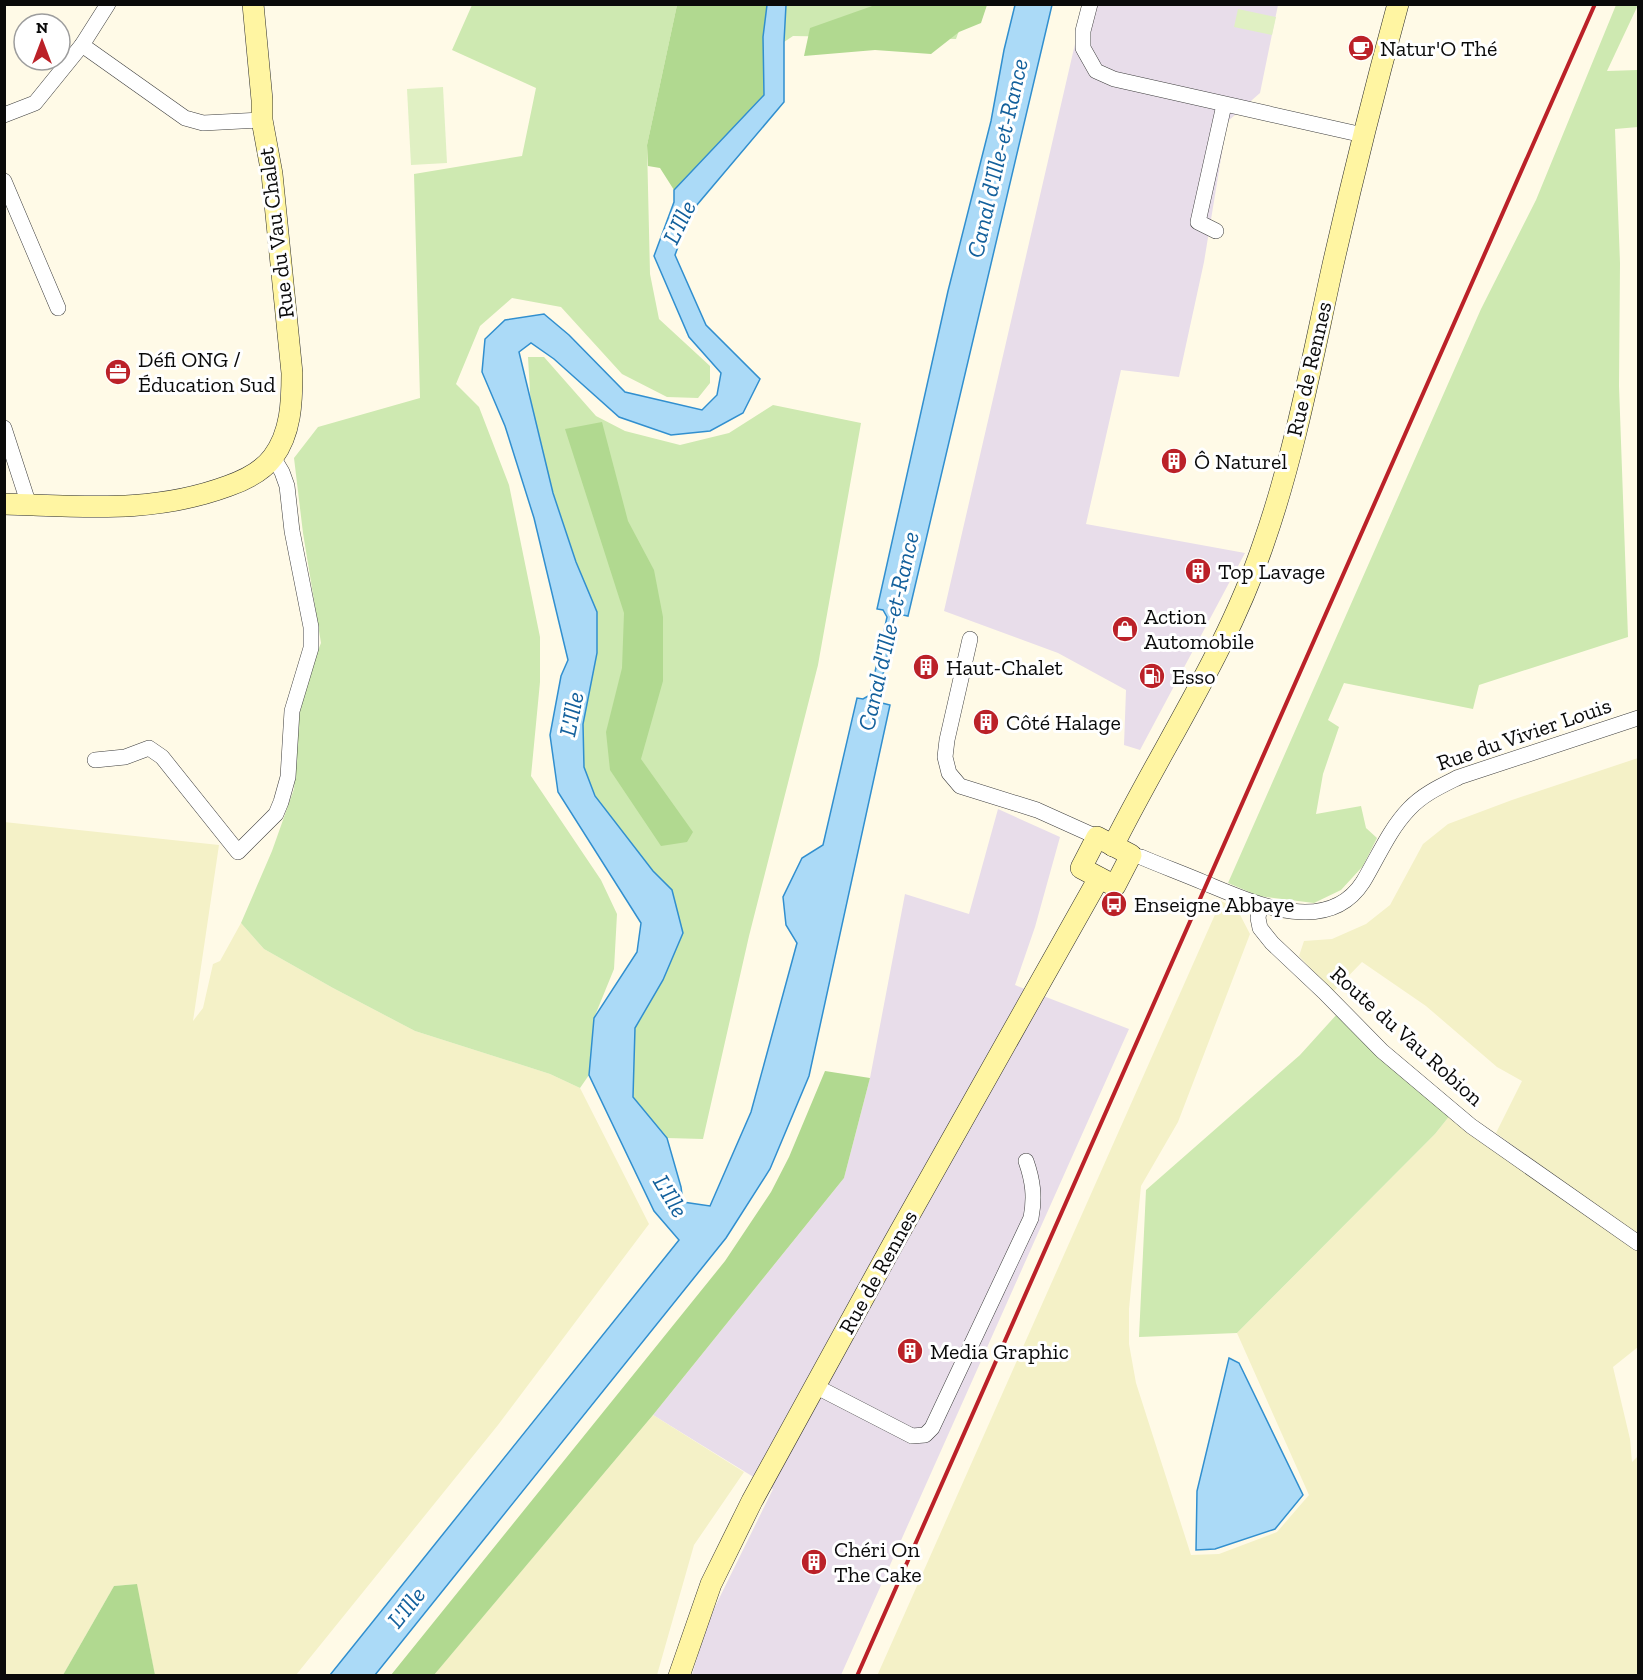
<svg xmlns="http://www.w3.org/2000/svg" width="1643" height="1680" font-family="'Zilla Slab',serif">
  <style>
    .industrial { fill: #e8ddea }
    .farmland { fill: #f4f1c7 }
    .green { fill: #cee9b1 }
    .forest { fill: #b1d990 }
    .pitch { fill: #e0f0c3 }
    .water { fill: #abdaf7; stroke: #318fcf; stroke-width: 1.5 }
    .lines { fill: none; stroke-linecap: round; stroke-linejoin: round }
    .street-casing { stroke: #3d3d3d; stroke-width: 16 }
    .secondary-casing { stroke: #2c2c2c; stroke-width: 22 }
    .street { stroke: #fff; stroke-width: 15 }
    .secondary { stroke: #fff5a2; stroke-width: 21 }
    .rail { stroke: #bb2128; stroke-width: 4 }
    .labels { text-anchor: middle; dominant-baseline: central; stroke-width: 6; stroke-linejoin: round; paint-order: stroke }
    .poi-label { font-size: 22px; fill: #0a0a0a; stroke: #fff; text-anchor: start }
    .street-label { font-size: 22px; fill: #0a0a0a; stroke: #fff }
    .water-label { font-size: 24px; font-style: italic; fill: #13609c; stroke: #fff }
  </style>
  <rect width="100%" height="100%" fill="#fffae7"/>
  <g class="industrial">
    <polygon points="1084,5 1278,5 1260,93 1227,122 1204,262 1179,377 1121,370 1086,524 1245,553 1140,750 1124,745 1126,690 1058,653 944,611"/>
    <polygon points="998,809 1060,837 1035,927 1015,985 1129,1029 841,1675 692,1675 708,1621 773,1489 653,1415 844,1178 870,1078 905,894 969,914"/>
  </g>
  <g class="farmland">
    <polygon points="1638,758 1638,1236 1496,1133 1522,1081 1497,1067 1426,1006 1362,962 1333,992 1299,956 1304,941 1332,939 1366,924 1390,905 1423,844 1448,824 1512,800"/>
    <polygon points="4,822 219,845 193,1021 203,1008 213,964 220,961 241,923 264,949 333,988 415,1031 550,1074 580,1088 649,1224 498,1425 296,1675 155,1675 136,1584 114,1586 63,1675 5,1675"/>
    <polygon points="1221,901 1237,909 1250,934 1178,1122 1141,1186 1129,1309 1129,1344 1136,1383 1191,1555 1219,1554 1277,1532 1309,1495 1237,1333 1435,1134 1451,1114 1638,1249 1638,1347 1613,1367 1630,1439 1632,1462 1638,1456 1638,1675 877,1676"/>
    <polygon points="653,1415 744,1472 694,1545 657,1675 433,1676"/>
  </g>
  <g class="green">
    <polygon points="472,5 677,5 647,145 650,274 659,319 710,366 710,383 698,398 667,397 622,374 561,307 512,298 480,326 456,384 479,407 509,485 540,637 540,682 531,776 601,880 617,914 614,969 594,1018 589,1075 580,1088 550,1074 415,1031 333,988 264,949 241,923 272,851 294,789 301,693 321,643 303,533 294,458 318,427 420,398 414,174 522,156 536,88 452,50"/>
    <polygon points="786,5 968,5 956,39 793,36 784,42"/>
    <polygon points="1616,5 1638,5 1607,71 1638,70 1638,127 1615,129 1620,263 1619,386 1628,637 1479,685 1473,709 1344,683 1328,720 1339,727 1323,774 1316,814 1361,806 1366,828 1377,838 1363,866 1341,890 1314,903 1259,896 1228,883 1481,309 1536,200"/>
    <polygon points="528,357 544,357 596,416 625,431 680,445 729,433 773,405 861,423 818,665 749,936 703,1139 667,1138 633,1097 635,1028 663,980 683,933 655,874 595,796 584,767 583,724 597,653 597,612 576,562 553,493 531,409"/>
    <polygon points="1338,1013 1451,1114 1435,1134 1237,1333 1139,1337 1146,1190 1300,1055"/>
  </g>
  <g class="forest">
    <polygon points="677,5 767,5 763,37 764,95 674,190 660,168 648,166 647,145"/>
    <polygon points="875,5 875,4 987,5 981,23 959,32 931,54 875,50 804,56 810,28"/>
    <polygon points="602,422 628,521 654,570 663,617 663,681 641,759 693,832 687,842 661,846 610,770 606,732 622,668 624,613 565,429"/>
    <polygon points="825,1071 870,1078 844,1178 653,1415 434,1675 391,1675 725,1261 771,1192 789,1157"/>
    <polygon points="137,1584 155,1675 63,1675 114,1586"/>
  </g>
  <g class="pitch">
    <polygon points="1238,9 1276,17 1272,35 1234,27"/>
    <polygon points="443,87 447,163 411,165 407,89"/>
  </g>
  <g class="water">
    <polygon points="767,5 786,5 784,42 784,102 691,212 675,255 706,325 760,379 743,413 710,431 671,435 619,417 554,359 531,343 519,352 553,493 576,562 597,612 597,653 583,724 584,767 595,796 653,871 672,890 683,933 663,980 635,1028 633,1097 667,1138 681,1187 683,1202 710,1206 751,1112 797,943 786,925 783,897 802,858 823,845 857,698 863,699 870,695 887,617 883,610 877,609 948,291 991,121 1004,50 1015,5 1052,5 908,616 903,615 896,619 878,696 882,703 890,705 809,1076 770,1169 726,1238 375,1675 330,1675 679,1240 654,1211 589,1075 594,1018 637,952 641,923 558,792 550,735 561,676 568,660 534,518 505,426 482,372 485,339 505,320 544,314 569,335 625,392 702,410 717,395 721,373 689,337 654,256 674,202 674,190 764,95 763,37"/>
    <polygon points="1229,1358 1239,1363 1303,1495 1275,1529 1215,1549 1196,1550 1197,1491"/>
  </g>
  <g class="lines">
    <g class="street-casing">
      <g id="street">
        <polyline points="1090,4 1083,31 1083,48 1096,71 1114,79 1363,135"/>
        <polyline points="82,45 185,118 203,123 262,120"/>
        <polyline points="4,115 35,103 82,45 108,4"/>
        <polyline points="4,181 58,308"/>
        <polyline points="1216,231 1198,222 1224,105"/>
        <polyline points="4,428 29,505"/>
        <polyline points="970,639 947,740 945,757 949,773 960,786 1037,810 1097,837"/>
        <polyline points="95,760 125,757 149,748 162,757 238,852 276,814 281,802 288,777 292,711 311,648 311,627 292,531 287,486 282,472 273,457"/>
        <path d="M 1131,855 L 1141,857 C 1162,866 1184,874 1205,883 C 1251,902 1327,938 1363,882 C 1378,857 1389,830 1409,809 C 1423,794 1441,786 1459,777 L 1638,718"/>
        <polyline points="1260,905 1258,918 1260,928 1272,943 1324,992 1382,1051 1471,1126 1638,1243"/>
        <path d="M 815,1386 L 912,1436 L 925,1435 L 932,1428 L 1031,1218 C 1035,1197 1033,1181 1026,1161"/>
      </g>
    </g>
    <g class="secondary-casing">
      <g id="secondary">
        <path d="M 4,504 C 83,506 152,514 228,486 C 245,480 262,472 273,457 C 291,433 292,402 292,373 L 272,174 L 262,120 L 262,100 L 253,4"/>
        <polygon points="1097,837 1131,855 1115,886 1081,868"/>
        <path d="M 1113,846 C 1164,744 1228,650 1264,542 C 1295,453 1312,360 1332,269 C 1352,180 1374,92 1398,4"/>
        <polyline points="679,1676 711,1584 752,1501 893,1244 1099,878"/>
      </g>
    </g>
    <use href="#street" class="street"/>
    <use href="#secondary" class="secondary"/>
    <polyline class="rail" points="857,1676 1595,4"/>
  </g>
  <defs>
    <g id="cafe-disc" transform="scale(1.35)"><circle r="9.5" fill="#bb2128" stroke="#fff"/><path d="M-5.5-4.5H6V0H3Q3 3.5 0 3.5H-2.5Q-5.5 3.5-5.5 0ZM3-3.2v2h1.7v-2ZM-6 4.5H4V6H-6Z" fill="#fff"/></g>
    <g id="office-disc" transform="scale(1.35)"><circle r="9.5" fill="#bb2128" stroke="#fff"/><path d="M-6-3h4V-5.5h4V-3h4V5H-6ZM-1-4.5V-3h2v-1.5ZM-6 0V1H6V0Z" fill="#fff"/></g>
    <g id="building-disc" transform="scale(1.35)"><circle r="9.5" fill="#bb2128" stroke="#fff"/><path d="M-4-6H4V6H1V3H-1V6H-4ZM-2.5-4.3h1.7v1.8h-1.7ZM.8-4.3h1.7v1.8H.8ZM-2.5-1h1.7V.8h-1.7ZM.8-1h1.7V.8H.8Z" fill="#fff"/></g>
    <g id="shop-disc" transform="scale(1.35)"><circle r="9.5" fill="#bb2128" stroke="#fff"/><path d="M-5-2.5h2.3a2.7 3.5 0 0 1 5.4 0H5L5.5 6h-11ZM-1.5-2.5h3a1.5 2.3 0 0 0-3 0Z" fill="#fff"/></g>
    <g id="fuel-disc" transform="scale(1.35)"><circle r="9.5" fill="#bb2128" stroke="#fff"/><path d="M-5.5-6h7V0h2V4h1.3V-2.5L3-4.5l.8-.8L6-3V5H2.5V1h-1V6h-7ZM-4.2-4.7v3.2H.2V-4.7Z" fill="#fff"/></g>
    <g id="bus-disc" transform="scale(1.35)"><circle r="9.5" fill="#bb2128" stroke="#fff"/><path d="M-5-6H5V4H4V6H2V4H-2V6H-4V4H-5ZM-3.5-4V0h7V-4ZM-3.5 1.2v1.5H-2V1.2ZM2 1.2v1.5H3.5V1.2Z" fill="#fff"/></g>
  </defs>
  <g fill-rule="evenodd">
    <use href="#cafe-disc" x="1361" y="48"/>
    <use href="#office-disc" x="118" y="372"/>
    <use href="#building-disc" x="1174" y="461"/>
    <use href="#building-disc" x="1198" y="571"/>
    <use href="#shop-disc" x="1125" y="629"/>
    <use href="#building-disc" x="926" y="667"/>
    <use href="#fuel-disc" x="1152" y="676"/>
    <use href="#building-disc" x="986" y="722"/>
    <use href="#bus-disc" x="1114" y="904"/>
    <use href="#building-disc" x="910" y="1351"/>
    <use href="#building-disc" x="814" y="1562"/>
  </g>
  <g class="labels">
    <g class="poi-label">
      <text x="1380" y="48">Natur'O Thé</text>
      <text x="138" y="359">Défi ONG /<tspan x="138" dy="25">Éducation Sud</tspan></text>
      <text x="1194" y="461">Ô Naturel</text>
      <text x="1218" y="571">Top Lavage</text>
      <text x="1144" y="616">Action<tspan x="1144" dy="25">Automobile</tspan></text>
      <text x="946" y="667">Haut-Chalet</text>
      <text x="1172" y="676">Esso</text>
      <text x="1006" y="722">Côté Halage</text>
      <text x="1134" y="904">Enseigne Abbaye</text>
      <text x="930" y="1351">Media Graphic</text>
      <text x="834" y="1549">Chéri On<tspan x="834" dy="25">The Cake</tspan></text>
    </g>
    <g class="street-label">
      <text transform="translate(276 233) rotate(-97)">Rue du Vau Chalet</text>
      <text transform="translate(1309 369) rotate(-77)">Rue de Rennes</text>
      <text transform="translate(1524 734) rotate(-19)">Rue du Vivier Louis</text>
      <text transform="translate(1407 1036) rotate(42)">Route du Vau Robion</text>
      <text transform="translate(878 1272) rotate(-61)">Rue de Rennes</text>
    </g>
    <g class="water-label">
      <text transform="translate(997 158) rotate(-77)">Canal d'Ille-et-Rance</text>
      <text transform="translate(679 222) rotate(-64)">L'Ille</text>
      <text transform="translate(888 631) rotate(-77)">Canal d'Ille-et-Rance</text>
      <text transform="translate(571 714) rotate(-78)">L'Ille</text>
      <text transform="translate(671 1196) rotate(59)">L'Ille</text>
      <text transform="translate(406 1607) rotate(-51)">L'Ille</text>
    </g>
  </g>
  <rect width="1643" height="1680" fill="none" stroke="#0a0a0a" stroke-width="12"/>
  <g transform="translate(42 42)"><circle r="28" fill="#ffffff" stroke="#9d9d9d" stroke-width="1.5"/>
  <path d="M0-4.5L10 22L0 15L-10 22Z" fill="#bb2128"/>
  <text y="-9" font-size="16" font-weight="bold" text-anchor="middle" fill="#0a0a0a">N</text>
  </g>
</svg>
